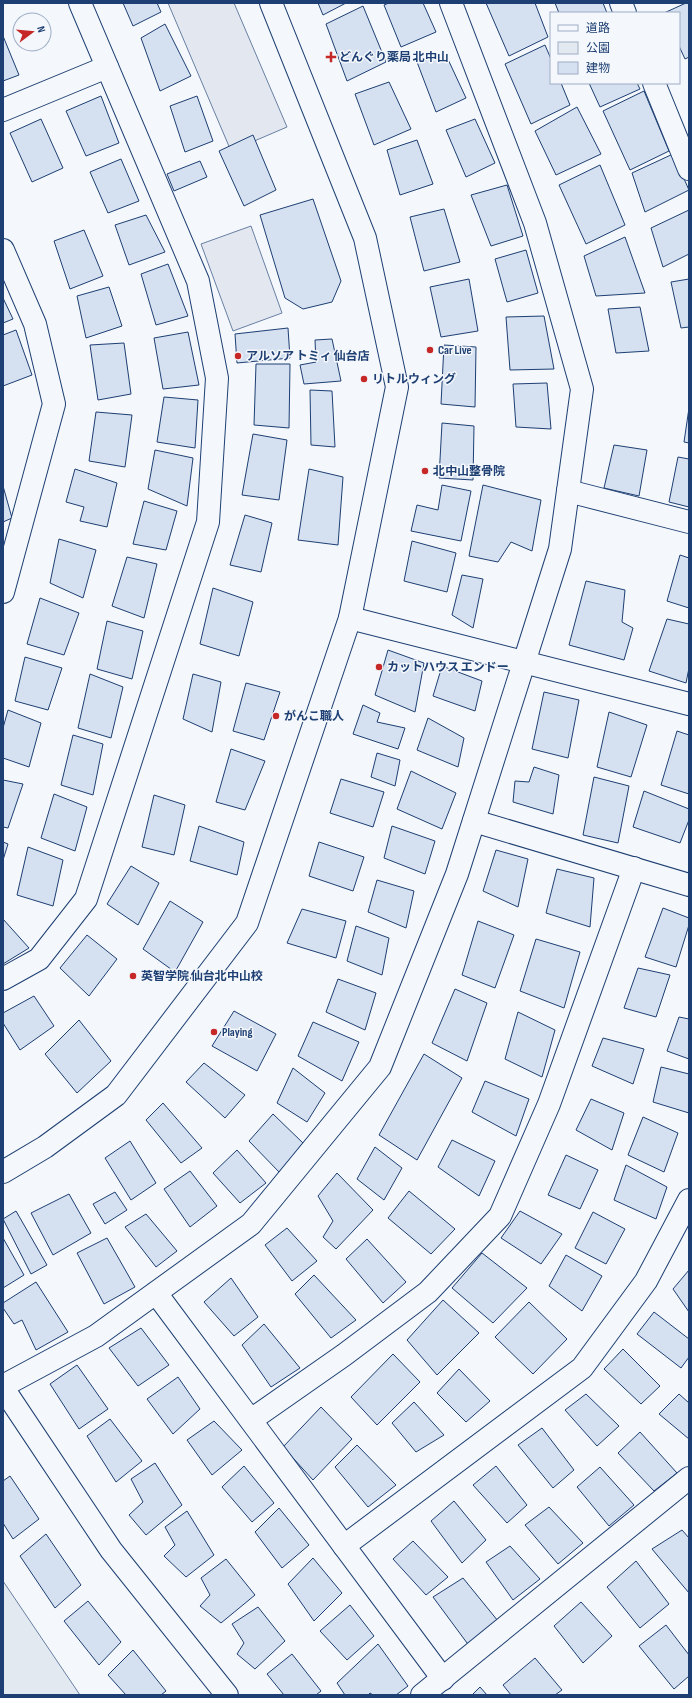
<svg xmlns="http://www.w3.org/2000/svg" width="692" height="1698" font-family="'Sofia Sans Condensed','Noto Sans JP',sans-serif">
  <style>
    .green { fill: #e3e9f0; stroke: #687fa3 }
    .parking { fill: #e3e8f0; stroke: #687fa3 }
    .building { fill: #d5e0f0; stroke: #1d3f73 }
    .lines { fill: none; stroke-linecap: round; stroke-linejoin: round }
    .minor-casing { stroke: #1d3f73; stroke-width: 24 }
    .minor { stroke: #f4f7fb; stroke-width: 22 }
    .poi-dot { fill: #c62828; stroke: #f4f7fb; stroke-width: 1.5 }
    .labels { text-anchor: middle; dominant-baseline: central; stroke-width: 3; stroke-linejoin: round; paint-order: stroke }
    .poi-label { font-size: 12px; font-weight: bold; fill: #1d3f73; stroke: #f4f7fb; text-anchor: start }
  </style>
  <rect width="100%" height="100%" fill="#f4f7fb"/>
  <polygon class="green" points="3,1581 80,1695 3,1695"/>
  <g class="parking">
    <polygon points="168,3 234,3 287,127 231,151"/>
    <polygon points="251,226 282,313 233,331 201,244"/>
  </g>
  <g class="building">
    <polygon points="123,3 157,3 161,12 133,26"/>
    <polygon points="318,3 346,3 323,15"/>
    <polygon points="389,3 423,3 436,32 401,47 384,5"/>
    <polygon points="486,3 535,3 548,37 509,56"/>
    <polygon points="555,3 603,3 607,13 559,13"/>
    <polygon points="686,3 689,3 689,57 685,59 679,46 679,13 664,13"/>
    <polygon points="363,6 386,62 347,81 326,24"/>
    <polygon points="165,24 191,76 160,91 141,38"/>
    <polygon points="3,36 19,75 3,81"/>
    <polygon points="545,45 551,59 551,83 561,83 570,105 531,124 505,64"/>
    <polygon points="446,55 466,98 436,112 417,62"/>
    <polygon points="389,82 411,129 374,145 355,94"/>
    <polygon points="589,83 637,83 640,89 600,107"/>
    <polygon points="644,91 669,151 630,170 603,111"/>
    <polygon points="101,96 119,143 86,156 66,111"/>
    <polygon points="197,96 213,141 185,152 170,106"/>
    <polygon points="577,107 601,154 556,175 535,131"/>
    <polygon points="41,119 63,168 32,182 10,133"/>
    <polygon points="475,119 495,163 466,177 446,130"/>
    <polygon points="253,135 276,190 244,206 219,151"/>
    <polygon points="417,140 433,184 400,195 387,150"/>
    <polygon points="673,154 689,190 645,212 632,173"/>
    <polygon points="121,159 139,201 108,213 90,172"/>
    <polygon points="200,161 207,177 174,191 167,174"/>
    <polygon points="600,165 625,225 586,244 559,185"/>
    <polygon points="507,185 523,236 491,246 471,195"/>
    <polygon points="313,199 341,281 332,302 303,309 285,298 260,215"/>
    <polygon points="444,209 460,262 424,271 410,217"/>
    <polygon points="689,210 689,254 663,267 651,228"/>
    <polygon points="146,215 165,252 129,265 115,225"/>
    <polygon points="84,230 103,276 70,289 54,241"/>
    <polygon points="625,237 645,293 596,296 584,256"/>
    <polygon points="526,250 538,293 507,302 495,259"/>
    <polygon points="168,264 188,316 156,325 141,274"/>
    <polygon points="469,279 478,331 441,337 430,287"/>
    <polygon points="689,279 689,327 681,328 671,282"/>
    <polygon points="109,287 122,326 86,338 77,296"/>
    <polygon points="3,298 13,319 3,323"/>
    <polygon points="640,307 649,351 616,353 608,309"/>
    <polygon points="544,316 554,369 510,370 506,317"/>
    <polygon points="288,328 290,358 237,363 235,334"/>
    <polygon points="16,330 32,375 3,386 3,335"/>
    <polygon points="188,332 199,385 163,389 154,338"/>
    <polygon points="332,339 341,381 304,384 300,365 316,362 315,340"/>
    <polygon points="124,343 131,394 98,400 90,345"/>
    <polygon points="444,345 476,347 475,407 441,404"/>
    <polygon points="256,364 290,364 289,428 254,425"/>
    <polygon points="547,383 551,429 516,427 513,384"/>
    <polygon points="310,390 332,391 335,447 311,445"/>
    <polygon points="164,397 198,400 195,448 157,442"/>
    <polygon points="689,408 689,443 684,442"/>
    <polygon points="96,412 132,415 125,467 89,461"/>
    <polygon points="442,423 474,426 473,480 439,478"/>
    <polygon points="253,434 287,440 279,500 242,495"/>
    <polygon points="614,445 647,450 639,496 604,488"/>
    <polygon points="155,450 193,458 187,506 148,489"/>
    <polygon points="678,457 689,459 689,507 669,502"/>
    <polygon points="75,469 117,483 107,527 80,521 84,507 66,502"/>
    <polygon points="309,469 343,477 338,545 298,540"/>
    <polygon points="442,485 471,491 461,541 411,531 417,505 438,510"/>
    <polygon points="483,485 541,500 532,551 511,542 498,562 469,556"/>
    <polygon points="3,486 12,518 3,522"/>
    <polygon points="144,501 177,511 166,550 133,544"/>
    <polygon points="245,515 272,523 261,572 230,565"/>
    <polygon points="59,539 96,550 83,598 50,583"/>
    <polygon points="412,541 456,553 447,592 404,581"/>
    <polygon points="680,555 689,558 689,608 667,601"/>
    <polygon points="127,557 157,564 144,618 112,606"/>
    <polygon points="462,575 483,579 473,628 452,615"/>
    <polygon points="586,581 625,590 622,622 633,628 624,660 569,645"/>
    <polygon points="213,588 253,602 239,656 200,644"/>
    <polygon points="40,598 79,613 64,655 27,644"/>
    <polygon points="667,619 689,624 689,668 686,683 649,671"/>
    <polygon points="107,621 143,631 132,679 97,669"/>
    <polygon points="388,650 424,663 415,712 375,695"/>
    <polygon points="25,657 62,668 48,710 15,701"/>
    <polygon points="442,666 482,681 475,711 433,696"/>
    <polygon points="90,674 123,687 111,738 78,728"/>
    <polygon points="193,674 221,682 212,732 183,719"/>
    <polygon points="246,683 280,692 264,740 233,731"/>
    <polygon points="544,692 579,700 568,758 532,749"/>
    <polygon points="363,705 380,713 377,722 405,728 398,749 353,734"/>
    <polygon points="8,710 41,723 29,767 3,758 3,728"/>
    <polygon points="609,712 647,725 631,777 597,767"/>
    <polygon points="428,718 464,738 458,767 417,750"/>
    <polygon points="677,731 689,735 689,794 661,785"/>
    <polygon points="73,735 103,744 93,795 61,785"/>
    <polygon points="231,749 265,761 245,810 216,802"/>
    <polygon points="377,753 400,760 395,786 371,777"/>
    <polygon points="534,767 559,775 553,814 513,802 515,781 529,782"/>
    <polygon points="411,771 456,793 442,829 397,809"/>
    <polygon points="594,777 629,786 618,843 583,835"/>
    <polygon points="341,779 384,792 373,827 330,813"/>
    <polygon points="3,780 23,784 8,828 3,827"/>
    <polygon points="644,791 689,809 689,820 680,843 633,827"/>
    <polygon points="54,794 87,807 75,851 41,838"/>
    <polygon points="154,795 185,805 174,855 142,847"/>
    <polygon points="199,826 244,842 237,875 190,861"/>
    <polygon points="392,826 435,841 425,874 384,858"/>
    <polygon points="3,842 8,844 3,860"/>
    <polygon points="319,842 364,857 353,891 309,876"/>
    <polygon points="28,847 63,860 53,906 17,895"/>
    <polygon points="496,850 528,859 518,907 483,891"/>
    <polygon points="131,866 159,883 138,925 107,904"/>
    <polygon points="557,869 594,878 590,927 546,913"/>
    <polygon points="377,880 414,891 406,928 368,912"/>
    <polygon points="170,901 203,922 175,972 143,949"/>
    <polygon points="663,908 689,918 689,925 676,967 645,957"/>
    <polygon points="302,909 346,921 336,958 287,943"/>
    <polygon points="3,919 29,948 3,964"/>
    <polygon points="478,921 514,935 495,988 462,975"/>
    <polygon points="356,926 389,938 382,975 347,961"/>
    <polygon points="87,935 117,959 89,996 60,968"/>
    <polygon points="536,939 580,952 564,1008 520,991"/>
    <polygon points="638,968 670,975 656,1017 624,1008"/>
    <polygon points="338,979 376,993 365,1030 326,1012"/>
    <polygon points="455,989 487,1003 467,1061 432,1043"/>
    <polygon points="34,996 54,1026 20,1050 3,1023 3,1013"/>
    <polygon points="234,1011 276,1034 257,1071 212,1046"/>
    <polygon points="518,1012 555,1030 542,1077 505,1059"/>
    <polygon points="679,1017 689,1019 689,1059 667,1051"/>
    <polygon points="79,1020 111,1061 77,1093 45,1054"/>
    <polygon points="313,1022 359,1042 342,1081 298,1056"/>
    <polygon points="603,1038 644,1049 633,1084 592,1066"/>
    <polygon points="424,1054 462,1078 417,1160 379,1135"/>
    <polygon points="204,1063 245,1095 225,1118 186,1082"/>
    <polygon points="661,1067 689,1074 689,1113 653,1102"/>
    <polygon points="293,1068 325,1093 307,1122 277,1103"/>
    <polygon points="485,1081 529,1099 516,1136 472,1112"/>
    <polygon points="591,1099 624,1113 612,1150 576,1130"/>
    <polygon points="163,1103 202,1148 181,1163 146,1120"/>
    <polygon points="273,1114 303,1143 280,1173 249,1141"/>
    <polygon points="643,1117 678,1133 664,1172 628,1155"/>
    <polygon points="452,1140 495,1161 479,1196 438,1167"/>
    <polygon points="130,1141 156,1183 131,1200 105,1158"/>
    <polygon points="375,1147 402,1168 384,1200 357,1179"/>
    <polygon points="237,1150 266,1183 240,1203 213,1173"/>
    <polygon points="566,1155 598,1170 580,1209 548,1195"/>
    <polygon points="626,1165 667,1187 656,1219 614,1200"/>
    <polygon points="190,1171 217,1206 190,1227 164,1189"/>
    <polygon points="337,1173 373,1210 336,1249 323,1237 333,1221 318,1196"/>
    <polygon points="409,1191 455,1229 431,1254 388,1218"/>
    <polygon points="115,1192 127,1210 105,1224 93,1204"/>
    <polygon points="69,1194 91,1233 53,1255 31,1213"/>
    <polygon points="16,1211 47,1265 31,1274 3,1219"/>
    <polygon points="520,1211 562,1234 541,1264 501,1238"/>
    <polygon points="593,1212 625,1229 606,1264 575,1248"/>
    <polygon points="146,1214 177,1251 156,1267 125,1227"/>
    <polygon points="287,1228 317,1261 292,1281 265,1245"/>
    <polygon points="3,1238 24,1275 3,1288"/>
    <polygon points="107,1238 135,1287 104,1304 77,1253"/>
    <polygon points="367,1239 406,1282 383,1303 346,1259"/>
    <polygon points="482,1253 527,1288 493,1323 452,1288"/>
    <polygon points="566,1255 602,1276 582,1311 549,1286"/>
    <polygon points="689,1270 689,1312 673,1289"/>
    <polygon points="314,1275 356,1320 331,1338 295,1294"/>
    <polygon points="231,1278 258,1317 234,1336 204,1302"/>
    <polygon points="36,1282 68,1332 36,1350 22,1320 14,1324 3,1308 3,1303"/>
    <polygon points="443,1300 479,1333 437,1375 407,1340"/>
    <polygon points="529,1302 567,1339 533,1374 495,1337"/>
    <polygon points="654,1312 689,1339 689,1357 681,1368 637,1334"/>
    <polygon points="264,1324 300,1368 271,1387 242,1345"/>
    <polygon points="141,1328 169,1365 138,1386 109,1348"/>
    <polygon points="623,1349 660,1386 641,1404 604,1369"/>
    <polygon points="393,1354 420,1382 377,1425 351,1397"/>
    <polygon points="77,1365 108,1409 79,1429 50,1384"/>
    <polygon points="459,1369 490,1401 466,1422 437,1393"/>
    <polygon points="178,1377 200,1409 173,1434 147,1399"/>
    <polygon points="586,1394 619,1426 597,1446 565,1410"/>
    <polygon points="679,1394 689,1403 689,1439 659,1414"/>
    <polygon points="414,1402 444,1435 416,1452 392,1423"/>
    <polygon points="321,1407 352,1439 313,1480 283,1447"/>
    <polygon points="110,1419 142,1461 116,1482 87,1436"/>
    <polygon points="214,1421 242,1450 212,1475 187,1440"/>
    <polygon points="542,1428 574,1470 553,1488 518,1445"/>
    <polygon points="640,1432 677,1473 654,1491 618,1453"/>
    <polygon points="357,1445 396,1485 368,1507 335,1467"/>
    <polygon points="155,1463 182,1505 146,1535 129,1515 143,1502 131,1479"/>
    <polygon points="244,1466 274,1503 252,1522 222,1487"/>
    <polygon points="496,1466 527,1505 507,1523 473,1485"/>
    <polygon points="600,1467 634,1505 609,1526 577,1487"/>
    <polygon points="10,1476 39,1519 13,1539 3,1523 3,1481"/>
    <polygon points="454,1501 486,1540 462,1563 431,1521"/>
    <polygon points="549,1507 583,1543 558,1564 525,1525"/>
    <polygon points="279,1508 309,1545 282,1568 255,1532"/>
    <polygon points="187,1511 214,1555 186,1577 164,1556 175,1545 165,1527"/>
    <polygon points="682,1530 689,1538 689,1593 652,1549"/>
    <polygon points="46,1534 81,1585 55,1608 20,1556"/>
    <polygon points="413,1541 448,1577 426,1595 393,1559"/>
    <polygon points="510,1546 540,1579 513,1600 486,1562"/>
    <polygon points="313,1558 342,1593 314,1621 288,1584"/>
    <polygon points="226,1559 255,1595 221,1623 200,1606 210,1595 201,1578"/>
    <polygon points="636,1561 669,1604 640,1628 607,1587"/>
    <polygon points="463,1578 498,1621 470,1647 433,1597"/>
    <polygon points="88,1601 121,1642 99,1665 64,1621"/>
    <polygon points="581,1602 612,1636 583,1663 554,1626"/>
    <polygon points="350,1605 374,1636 347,1660 320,1631"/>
    <polygon points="258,1607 285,1641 255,1669 237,1654 244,1643 232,1624"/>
    <polygon points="666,1625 689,1655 689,1676 674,1689 639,1646"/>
    <polygon points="378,1644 408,1686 396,1695 373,1695 370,1693 368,1695 345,1695 337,1683"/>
    <polygon points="133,1650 166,1691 161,1695 126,1695 108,1675"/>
    <polygon points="292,1654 321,1691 316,1695 284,1695 267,1674"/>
    <polygon points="535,1658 562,1690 555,1695 511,1695 503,1685"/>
    <polygon points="480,1687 487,1695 472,1695"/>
  </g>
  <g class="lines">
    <g class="minor-casing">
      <g id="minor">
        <polyline points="621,3 625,13"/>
        <polyline points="654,83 689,169"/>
        <polyline points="3,110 107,67"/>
        <polyline points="3,250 35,324 54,404 3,592"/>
        <polyline points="568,491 689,522"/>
        <polyline points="350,618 689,704"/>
        <polyline points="474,821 689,885"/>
        <polyline points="3,979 39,959 86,899 208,522 217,378 198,281 80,3"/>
        <polyline points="3,1172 45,1147 116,1095 247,923 350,618 397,387 365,238 271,3"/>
        <polyline points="156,1293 443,1679"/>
        <polyline points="3,1386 96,1336 251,1224 380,1067 457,874 560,549 582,389 535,223 451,3"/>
        <polyline points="3,1388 111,1550 227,1695"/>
        <polyline points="251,1420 344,1355 428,1292 500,1216 549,1104 634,868"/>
        <polyline points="344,1546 582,1368 646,1281 689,1200"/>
        <polyline points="422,1695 689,1478"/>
      </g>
    </g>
    <use href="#minor" class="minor"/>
  </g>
  <g class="poi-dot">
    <path d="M329 51h4v4h4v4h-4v4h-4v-4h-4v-4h4z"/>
    <circle cx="430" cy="350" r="4"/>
    <circle cx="238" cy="356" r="4"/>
    <circle cx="364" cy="379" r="4"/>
    <circle cx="425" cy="471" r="4"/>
    <circle cx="379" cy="667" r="4"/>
    <circle cx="276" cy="716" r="4"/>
    <circle cx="133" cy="976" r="4"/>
    <circle cx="214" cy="1032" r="4"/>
  </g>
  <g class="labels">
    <g class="poi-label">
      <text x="339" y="57">どんぐり薬局 北中山</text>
      <text x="438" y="350">Car Live</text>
      <text x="246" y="356">アルソア トミィ 仙台店</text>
      <text x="372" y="379">リトルウィング</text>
      <text x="433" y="471">北中山整骨院</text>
      <text x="387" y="667">カットハウス エンドー</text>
      <text x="284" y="716">がんこ職人</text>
      <text x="141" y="976">英智学院 仙台北中山校</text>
      <text x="222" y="1032">Playing</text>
    </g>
  </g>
  <rect width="692" height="1698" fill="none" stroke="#1d3f73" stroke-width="8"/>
  <rect x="550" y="12" width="130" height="72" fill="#f4f7fb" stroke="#9eadc5"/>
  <rect x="558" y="25" width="20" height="6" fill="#f4f7fb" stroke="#9eadc5"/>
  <text x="586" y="32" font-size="12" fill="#1d3f73">道路</text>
  <rect x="558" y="42" width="20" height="12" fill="#e3e9f0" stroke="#9eadc5"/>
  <text x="586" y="52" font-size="12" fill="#1d3f73">公園</text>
  <rect x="558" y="62" width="20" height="12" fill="#d5e0f0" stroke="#9eadc5"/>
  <text x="586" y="72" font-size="12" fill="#1d3f73">建物</text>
  <g transform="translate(32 32) rotate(74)"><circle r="19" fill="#f4f7fb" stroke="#9eadc5"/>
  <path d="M0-3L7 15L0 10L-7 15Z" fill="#c62828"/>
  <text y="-6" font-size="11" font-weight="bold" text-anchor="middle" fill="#1d3f73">N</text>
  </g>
</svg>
